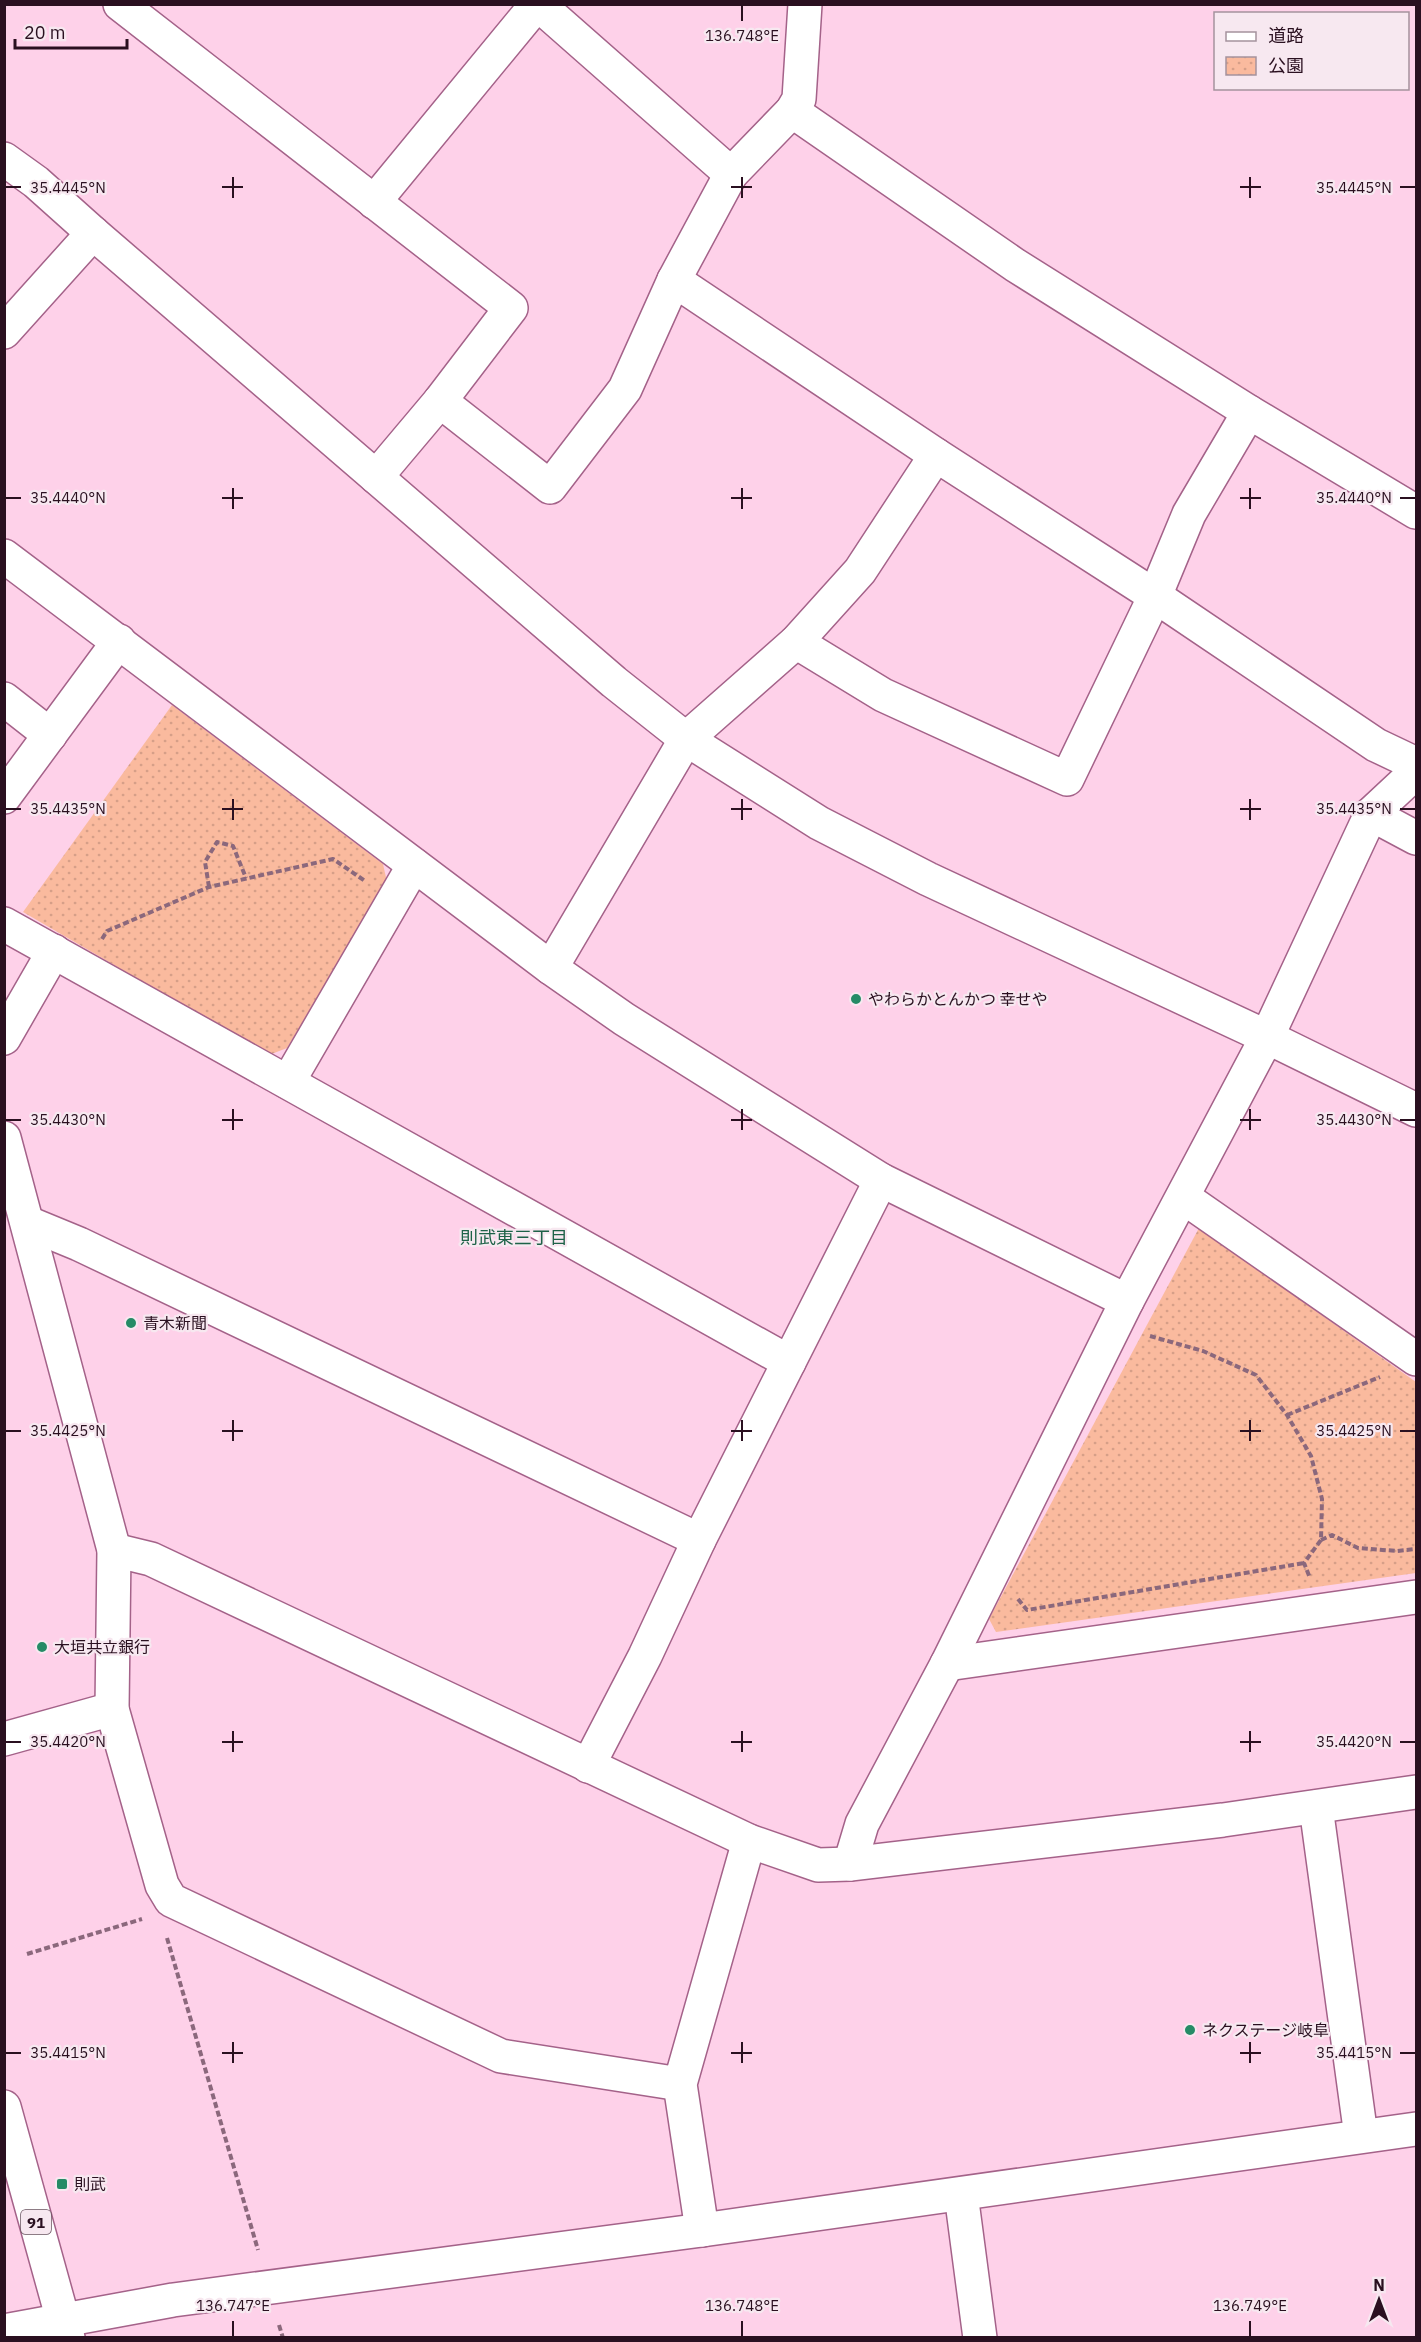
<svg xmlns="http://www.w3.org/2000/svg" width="1421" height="2342" font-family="'IBM Plex Sans','Noto Sans JP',sans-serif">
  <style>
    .park { fill: url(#park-dots) }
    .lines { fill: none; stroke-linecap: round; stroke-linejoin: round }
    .minor-casing { stroke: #a46289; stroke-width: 36 }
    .tertiary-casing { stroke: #a46289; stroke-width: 36 }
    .primary-casing { stroke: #a46289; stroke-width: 36 }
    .path { stroke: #8b687c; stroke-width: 4; stroke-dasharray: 6 3; stroke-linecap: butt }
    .minor { stroke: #fff; stroke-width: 33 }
    .tertiary { stroke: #fff; stroke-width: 33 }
    .primary { stroke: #fff; stroke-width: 33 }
    .ticks { fill: none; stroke: #2a1020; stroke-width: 2 }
    .poi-dot { fill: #258b66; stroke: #f7e8f0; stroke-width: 2 }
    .labels { text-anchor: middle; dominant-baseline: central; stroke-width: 4.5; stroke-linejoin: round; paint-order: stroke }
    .shield { fill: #f7e8f0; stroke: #68515e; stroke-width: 1.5 }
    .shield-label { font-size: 15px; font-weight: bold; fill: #2a1020 }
    .poi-label { font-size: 16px; fill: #2a1020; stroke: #f7e8f0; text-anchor: start }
    .neighbourhood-label { font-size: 18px; fill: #1e6248; stroke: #f7e8f0 }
    .ticks-label { font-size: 15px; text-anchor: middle; fill: #2a1020; stroke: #f7e8f0; stroke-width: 4.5; stroke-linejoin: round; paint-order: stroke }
  </style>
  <defs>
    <pattern id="park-dots" width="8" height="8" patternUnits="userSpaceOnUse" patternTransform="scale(1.5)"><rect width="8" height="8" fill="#faba9e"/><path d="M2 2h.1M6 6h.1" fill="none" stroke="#d69f88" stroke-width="1.8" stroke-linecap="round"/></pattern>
  </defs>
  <rect width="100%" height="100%" fill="#fed1e9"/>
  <g class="park">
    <polygon points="172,705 383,864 387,882 287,1048 269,1055 23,912"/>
    <polygon points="1199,1228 1416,1382 1416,1573 996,1632 989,1619"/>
  </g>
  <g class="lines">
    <g class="minor-casing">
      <g id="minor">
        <polyline points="120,4 511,308 440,401 376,477"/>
        <polyline points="538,4 731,174"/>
        <polyline points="792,111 1015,265 1249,412 1416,512"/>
        <polyline points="374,202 537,4"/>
        <polyline points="674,280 936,455 1155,596 1376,745 1416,764"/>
        <polyline points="4,332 93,233"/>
        <polyline points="440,401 550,487 625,389 674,280 731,174 792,111 799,99 805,4"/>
        <polyline points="4,556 551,968 624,1019 881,1180 1127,1301"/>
        <polyline points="796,642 883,695 1067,779 1155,596 1189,514 1249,412"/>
        <polyline points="4,699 50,735"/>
        <polyline points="4,797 119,641"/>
        <polyline points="1371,814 1416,838"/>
        <polyline points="4,924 789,1362"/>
        <polyline points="551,968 686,739 796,642 860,571 936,455"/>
        <polyline points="4,1038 54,951"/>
        <polyline points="288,1082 414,865"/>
        <polyline points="4,1138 114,1550 112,1709 162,1885 171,1900 501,2056 680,2084"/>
        <polyline points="1183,1197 1416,1359"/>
        <polyline points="28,1223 79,1244 699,1540"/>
        <polyline points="114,1550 151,1559 749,1841 818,1865 850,1864 1223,1820 1416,1792"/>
        <polyline points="947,1664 1416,1597"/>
        <polyline points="4,1739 112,1709"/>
        <polyline points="588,1766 645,1656 699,1540 881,1180"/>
        <polyline points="1316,1807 1361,2136"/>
        <polyline points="850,1864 862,1824 947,1664 1127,1301 1267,1037 1371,814 1416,772"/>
        <polyline points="961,2194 980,2338"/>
        <polyline points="702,2230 680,2084 749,1841"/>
      </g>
    </g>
    <g class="tertiary-casing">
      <g id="tertiary">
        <polyline points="4,159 36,182 93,233 614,682 686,739 819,823 928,879 1267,1037 1416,1110"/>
        <polyline points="4,2331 173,2300 702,2230 1416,2129"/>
      </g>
    </g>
    <g class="primary-casing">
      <polyline id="primary" points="4,2107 68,2338"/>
    </g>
    <g class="path">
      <polyline points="209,887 205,862 217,842 233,846 246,878"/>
      <polyline points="102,939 107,931 209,887 333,859 365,881"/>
      <polyline points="1150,1336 1203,1351 1256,1375 1287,1415 1311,1456 1322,1499 1321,1540 1304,1563 1310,1578"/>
      <polyline points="1287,1415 1380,1377"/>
      <polyline points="1321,1540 1332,1535 1358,1548 1397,1551 1416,1549"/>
      <polyline points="1018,1599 1027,1610 1304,1563"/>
      <polyline points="167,1938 258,2250"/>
      <polyline points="27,1954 142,1919"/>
      <polyline points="279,2325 283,2338"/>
    </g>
    <use href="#minor" class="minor"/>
    <use href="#tertiary" class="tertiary"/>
    <use href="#primary" class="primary"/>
  </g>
  <path class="ticks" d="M 742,6 L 742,21M 233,177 L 233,198M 742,177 L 742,198M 1250,177 L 1250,198M 6,187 L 21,187M 222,187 L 243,187M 731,187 L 752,187M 1240,187 L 1261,187M 1400,187 L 1415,187M 233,488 L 233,509M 742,488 L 742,509M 1250,488 L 1250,509M 6,498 L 21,498M 222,498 L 243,498M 731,498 L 752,498M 1240,498 L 1261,498M 1400,498 L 1415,498M 233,799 L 233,820M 742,799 L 742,820M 1250,799 L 1250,820M 6,809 L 21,809M 222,809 L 243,809M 731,809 L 752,809M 1240,809 L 1261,809M 1400,809 L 1415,809M 233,1109 L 233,1130M 742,1109 L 742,1130M 1250,1109 L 1250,1130M 6,1120 L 21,1120M 222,1120 L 243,1120M 731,1120 L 752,1120M 1240,1120 L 1261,1120M 1400,1120 L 1415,1120M 233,1420 L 233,1441M 742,1420 L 742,1441M 1250,1420 L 1250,1441M 6,1431 L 21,1431M 222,1431 L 243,1431M 731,1431 L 752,1431M 1240,1431 L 1261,1431M 1400,1431 L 1415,1431M 233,1731 L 233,1752M 742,1731 L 742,1752M 1250,1731 L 1250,1752M 6,1742 L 21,1742M 222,1742 L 243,1742M 731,1742 L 752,1742M 1240,1742 L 1261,1742M 1400,1742 L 1415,1742M 233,2042 L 233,2063M 742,2042 L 742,2063M 1250,2042 L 1250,2063M 6,2053 L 21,2053M 222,2053 L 243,2053M 731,2053 L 752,2053M 1240,2053 L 1261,2053M 1400,2053 L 1415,2053M 233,2321 L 233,2336M 742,2321 L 742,2336M 1250,2321 L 1250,2336"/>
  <g class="poi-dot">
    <circle cx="856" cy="999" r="6"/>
    <circle cx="131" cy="1323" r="6"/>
    <circle cx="42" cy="1647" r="6"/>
    <circle cx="1190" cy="2030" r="6"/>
    <rect x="56" y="2178" width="12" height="12" rx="3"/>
  </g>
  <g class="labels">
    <rect class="shield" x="21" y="2210" width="30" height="24" rx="4.5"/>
    <g class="shield-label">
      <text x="36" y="2222">91</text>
    </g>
    <g class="poi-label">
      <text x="868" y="999">やわらかとんかつ 幸せや</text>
      <text x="143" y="1323">青木新聞</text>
      <text x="54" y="1647">大垣共立銀行</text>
      <text x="1202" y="2030">ネクステージ岐阜</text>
      <text x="74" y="2184">則武</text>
    </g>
    <g class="neighbourhood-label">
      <text x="514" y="1237">則武東三丁目</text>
    </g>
  </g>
  <g class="ticks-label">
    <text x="742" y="41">136.748°E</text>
    <text x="68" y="193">35.4445°N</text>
    <text x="1354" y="193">35.4445°N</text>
    <text x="68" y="503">35.4440°N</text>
    <text x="1354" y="503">35.4440°N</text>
    <text x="68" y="814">35.4435°N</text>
    <text x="1354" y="814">35.4435°N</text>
    <text x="68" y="1125">35.4430°N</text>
    <text x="1354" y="1125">35.4430°N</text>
    <text x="68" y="1436">35.4425°N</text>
    <text x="1354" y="1436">35.4425°N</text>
    <text x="68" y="1747">35.4420°N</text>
    <text x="1354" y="1747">35.4420°N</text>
    <text x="68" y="2058">35.4415°N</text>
    <text x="1354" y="2058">35.4415°N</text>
    <text x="233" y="2311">136.747°E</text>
    <text x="742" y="2311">136.748°E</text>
    <text x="1250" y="2311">136.749°E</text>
  </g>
  <rect width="1421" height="2342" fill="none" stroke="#2a1020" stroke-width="12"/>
  <rect x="1214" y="12" width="195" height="78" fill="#f7e8f0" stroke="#a5929d" stroke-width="1.5"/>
  <rect x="1226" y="32" width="30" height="9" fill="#ffffff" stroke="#a5929d" stroke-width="1.5"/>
  <text x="1268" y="42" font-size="18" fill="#2a1020">道路</text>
  <rect x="1226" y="57" width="30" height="18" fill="url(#park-dots)" stroke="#a5929d" stroke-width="1.5"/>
  <text x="1268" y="72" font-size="18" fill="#2a1020">公園</text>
  <g transform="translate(1379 2300)" stroke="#f7e8f0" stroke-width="4.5" paint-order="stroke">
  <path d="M0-4.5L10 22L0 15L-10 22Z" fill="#2a1020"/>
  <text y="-9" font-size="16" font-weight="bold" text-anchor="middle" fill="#2a1020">N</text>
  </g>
  <path d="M15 39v9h112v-9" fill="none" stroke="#2a1020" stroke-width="3"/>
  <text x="24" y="39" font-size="18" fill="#2a1020" stroke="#f7e8f0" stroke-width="4.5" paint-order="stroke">20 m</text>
</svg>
